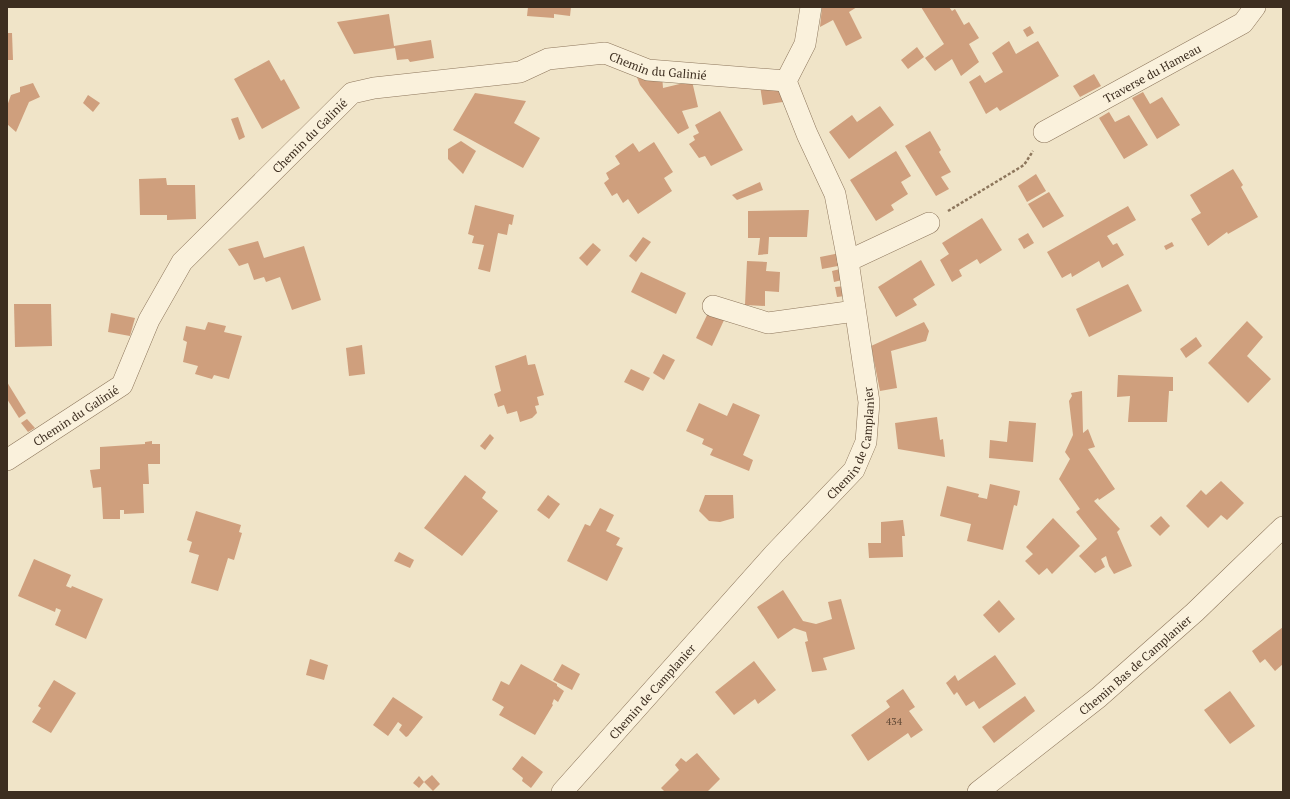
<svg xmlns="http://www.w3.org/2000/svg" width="1290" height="799" font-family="'PT Serif',serif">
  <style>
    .building { fill: #cf9f7d }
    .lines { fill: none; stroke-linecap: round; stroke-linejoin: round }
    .street-casing { stroke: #8d765c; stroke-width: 22 }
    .path { stroke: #8d765c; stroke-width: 2.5; stroke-dasharray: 3 2; stroke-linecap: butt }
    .street { stroke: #faf1dc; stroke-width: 21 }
    .labels { text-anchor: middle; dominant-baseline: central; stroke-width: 3; stroke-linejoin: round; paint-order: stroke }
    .number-label { font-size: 10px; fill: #624a37 }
    .street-label { font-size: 12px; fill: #3d2e20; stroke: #f7eed8 }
  </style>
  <rect width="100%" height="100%" fill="#f0e4c8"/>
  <g class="building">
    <polygon points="528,7 571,7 570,16 554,14 554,18 527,16"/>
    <polygon points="822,7 857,7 849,12 862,38 846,46 833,20 820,27"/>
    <polygon points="921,7 949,7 952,11 955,9 964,25 969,22 979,38 969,44 979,62 961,76 952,59 935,71 925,58 944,44"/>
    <polygon points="389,14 394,46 431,40 434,58 410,62 408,59 397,60 395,48 354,54 337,22"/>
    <polygon points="1030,26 1034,33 1027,37 1023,30"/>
    <polygon points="7,33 12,33 13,60 7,60"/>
    <polygon points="1009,41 1016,54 1038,41 1059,76 1000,111 997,107 986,114 969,82 980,75 985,83 1003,72 992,53"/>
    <polygon points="917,47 924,57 908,69 901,60"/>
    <polygon points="269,60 281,81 284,79 300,108 262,129 234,79"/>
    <polygon points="1094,74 1101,86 1080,97 1073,86"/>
    <polygon points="636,75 662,75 663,88 692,81 698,107 682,111 689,128 678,134 640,85"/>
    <polygon points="33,83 40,97 29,102 16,132 7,124 7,106 11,95 20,92 20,87"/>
    <polygon points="760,86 784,88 789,101 763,105"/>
    <polygon points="1143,92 1150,104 1162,97 1180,125 1157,139 1132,98"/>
    <polygon points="475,93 526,101 514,123 540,138 523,168 453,130"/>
    <polygon points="88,95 100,103 93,112 83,103"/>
    <polygon points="880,106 894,125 849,159 829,132 852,115 857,122"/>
    <polygon points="720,111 743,150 711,166 705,156 699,158 689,144 695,140 693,136 699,133 695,125"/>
    <polygon points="1109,112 1115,122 1129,115 1148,145 1124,159 1099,118"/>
    <polygon points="238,117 245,137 239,140 231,119"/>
    <polygon points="930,131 941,150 939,152 951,172 941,177 949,189 936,196 905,146"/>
    <polygon points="461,141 476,151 463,174 448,159 448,149"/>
    <polygon points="654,142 673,172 664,178 672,191 638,214 628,199 623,203 617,193 612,196 604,183 609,179 606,173 620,164 615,156 633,143 639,152"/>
    <polygon points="896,151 911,176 901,182 908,194 891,205 894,210 876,221 850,180"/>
    <polygon points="1233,169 1243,185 1241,187 1258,217 1228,234 1227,232 1208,246 1191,219 1201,213 1190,195"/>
    <polygon points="1036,174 1046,191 1027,202 1018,186"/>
    <polygon points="166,178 167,185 195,185 196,219 167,220 167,215 140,215 139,179"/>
    <polygon points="760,182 763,190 737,200 732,195"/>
    <polygon points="1049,192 1064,216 1043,228 1028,204"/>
    <polygon points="475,205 514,215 512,225 509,224 507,235 498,233 490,272 478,269 484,245 472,243 474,236 468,234"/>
    <polygon points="1128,206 1136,220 1107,236 1113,245 1117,243 1124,255 1102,268 1099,261 1072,277 1071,273 1062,278 1047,252"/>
    <polygon points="809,210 807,237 769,237 768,254 758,255 760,238 748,238 748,211"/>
    <polygon points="982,218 1002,250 980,264 977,259 959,270 962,276 952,282 940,260 949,254 942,243"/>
    <polygon points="1028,233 1034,243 1024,249 1018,239"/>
    <polygon points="643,237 651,242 636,262 629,256"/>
    <polygon points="258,241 264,258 304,246 321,300 292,310 280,277 266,282 264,277 254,280 248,263 239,266 228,249"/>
    <polygon points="1172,242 1174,246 1166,250 1164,246"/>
    <polygon points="593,243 601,250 587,266 579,258"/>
    <polygon points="840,253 843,265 822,269 820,257"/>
    <polygon points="921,260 935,285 913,299 917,305 896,317 878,287"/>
    <polygon points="747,261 767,262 766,271 780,272 779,292 765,291 765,306 745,305"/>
    <polygon points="844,268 846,279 834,282 832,271"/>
    <polygon points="641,272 686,293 676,314 631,292"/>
    <polygon points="1128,284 1142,311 1089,337 1076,309"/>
    <polygon points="846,286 845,296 837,297 835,287"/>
    <polygon points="14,304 51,304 52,346 15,347"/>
    <polygon points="709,311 725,318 712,346 696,338"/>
    <polygon points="111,313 135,318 130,336 108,332"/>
    <polygon points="1247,321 1263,337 1247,356 1271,379 1248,403 1208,363"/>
    <polygon points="208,322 226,326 224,332 242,336 229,379 214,375 212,379 195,374 198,366 183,362 187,342 183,340 186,326 205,330"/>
    <polygon points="924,322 929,331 926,341 891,351 897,388 880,391 871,346"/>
    <polygon points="1196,337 1202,346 1186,358 1180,349"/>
    <polygon points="362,345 365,374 349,376 346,348"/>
    <polygon points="663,354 675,360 664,380 653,373"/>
    <polygon points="526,355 528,365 535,364 544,395 537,397 539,405 535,406 537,413 532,418 520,422 517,411 507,414 504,405 498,407 494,394 501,391 495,366"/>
    <polygon points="631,369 650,378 643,391 624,382"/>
    <polygon points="1118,375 1173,377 1173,391 1169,391 1167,422 1128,422 1130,396 1117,397"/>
    <polygon points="7,382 26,413 19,418 7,399"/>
    <polygon points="1082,391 1083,433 1088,429 1095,447 1088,449 1115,489 1099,500 1098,498 1094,501 1120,529 1117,532 1132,566 1114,574 1109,566 1106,556 1101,559 1105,567 1095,573 1079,556 1097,539 1076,512 1080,509 1059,479 1070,459 1065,452 1073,435 1069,401 1072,396 1071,393"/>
    <polygon points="699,403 727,416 733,403 760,415 743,455 753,460 749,471 710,455 713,449 702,444 704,439 686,431"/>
    <polygon points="937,417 940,440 943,439 945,457 898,449 895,423"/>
    <polygon points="27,419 35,428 28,432 21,423"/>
    <polygon points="1009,421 1036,423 1033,462 989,458 990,440 1007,442"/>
    <polygon points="490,434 494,438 485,450 480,446"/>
    <polygon points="152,441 152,444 160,444 160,464 148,464 149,484 143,484 144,513 124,514 124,510 120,510 120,519 103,519 101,487 93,488 90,470 100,469 100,447 145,444 145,442"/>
    <polygon points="465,475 486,492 482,498 498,511 462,556 424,528"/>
    <polygon points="1221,481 1244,503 1227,520 1221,515 1208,528 1186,506 1201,490 1206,495"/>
    <polygon points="990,484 1020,491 1017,506 1014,505 1003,550 967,541 971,524 940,516 947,486 979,494 978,497 987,499"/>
    <polygon points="548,495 560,504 549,519 537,510"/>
    <polygon points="705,495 733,495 734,518 720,522 709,521 699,511"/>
    <polygon points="600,508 614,515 606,531 620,538 616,545 623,548 607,581 567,561 585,524 590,526"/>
    <polygon points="196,511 241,525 239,532 242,533 234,560 228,558 218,591 191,583 199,555 189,552 192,542 187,540"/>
    <polygon points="1161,516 1170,526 1160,536 1150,526"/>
    <polygon points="1053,518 1080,546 1052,574 1047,568 1039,575 1025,561 1033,554 1026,547"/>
    <polygon points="903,520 905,536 902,536 903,557 869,558 868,543 881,543 881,522"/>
    <polygon points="399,552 414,560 410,568 394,561"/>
    <polygon points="34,559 71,575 66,586 71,588 72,586 103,599 86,639 55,625 61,610 56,608 55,612 18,596"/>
    <polygon points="783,590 803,621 816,624 832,619 828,602 841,599 855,649 823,658 827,670 812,672 805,642 808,641 806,632 794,628 778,639 757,607"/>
    <polygon points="999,600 1015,619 999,633 983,615"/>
    <polygon points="1283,627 1283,664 1275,671 1265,659 1260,663 1252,651"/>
    <polygon points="995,655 1016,684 979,709 974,701 966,706 957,692 954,695 946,683 955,675 958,681"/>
    <polygon points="310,659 328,665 324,680 306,675"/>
    <polygon points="754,661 776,690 758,704 755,699 734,715 715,692"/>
    <polygon points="521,664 557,684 557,686 564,691 558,702 554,699 552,704 553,705 535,735 499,715 504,707 492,700 501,681 509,685"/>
    <polygon points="562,664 580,674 572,690 553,680"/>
    <polygon points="54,680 76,693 51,733 32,722 41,708 38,706"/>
    <polygon points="903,689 915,707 909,711 923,730 911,738 908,733 868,761 851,735 890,707 886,701"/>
    <polygon points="1230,691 1255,726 1230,744 1204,710"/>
    <polygon points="1025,696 1035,711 994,743 982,727"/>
    <polygon points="393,697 423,717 408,736 406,737 399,730 402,725 398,722 388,736 373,725"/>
    <polygon points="697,753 720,779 707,792 665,792 661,788 679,770 675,765 681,758 686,762"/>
    <polygon points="522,756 543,772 531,788 522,781 523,778 512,769"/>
    <polygon points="432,775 440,784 433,791 424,782"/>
    <polygon points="419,776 424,782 419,788 413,783"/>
  </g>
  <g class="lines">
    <g class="street-casing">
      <g id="street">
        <path id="s1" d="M 1044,132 L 1243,23 L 1255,7"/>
        <polyline points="848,261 929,223"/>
        <polyline points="713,306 768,323 855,311"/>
        <path id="s2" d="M 7,460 L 122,385 L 149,320 L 182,262 L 352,93 L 374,88 L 520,72 L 548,59 L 605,53 L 648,70 L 786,81"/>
        <path id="s3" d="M 562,792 L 774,554 L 854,470 L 866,442 L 869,402 L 848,261 L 835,194 L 807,134 L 786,81 L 805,44 L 811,7"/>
        <path id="s4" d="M 978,792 L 1099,697 L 1195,612 L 1283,527"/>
      </g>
    </g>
    <polyline class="path" points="948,211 1024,165 1033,151"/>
    <use href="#street" class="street"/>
  </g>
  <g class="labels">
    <g class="number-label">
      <text x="894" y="721">434</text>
    </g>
    <g class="street-label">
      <text stroke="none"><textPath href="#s2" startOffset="827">Chemin du Galinié</textPath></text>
      <text stroke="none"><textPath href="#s1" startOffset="123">Traverse du Hameau</textPath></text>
      <text stroke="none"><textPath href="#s2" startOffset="454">Chemin du Galinié</textPath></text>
      <text stroke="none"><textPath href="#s2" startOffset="82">Chemin du Galinié</textPath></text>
      <text stroke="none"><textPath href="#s3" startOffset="459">Chemin de Camplanier</textPath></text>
      <text stroke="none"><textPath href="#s4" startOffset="202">Chemin Bas de Camplanier</textPath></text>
      <text stroke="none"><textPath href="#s3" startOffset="135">Chemin de Camplanier</textPath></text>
    </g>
  </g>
  <rect width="1290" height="799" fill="none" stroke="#3d2e20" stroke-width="16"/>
</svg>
